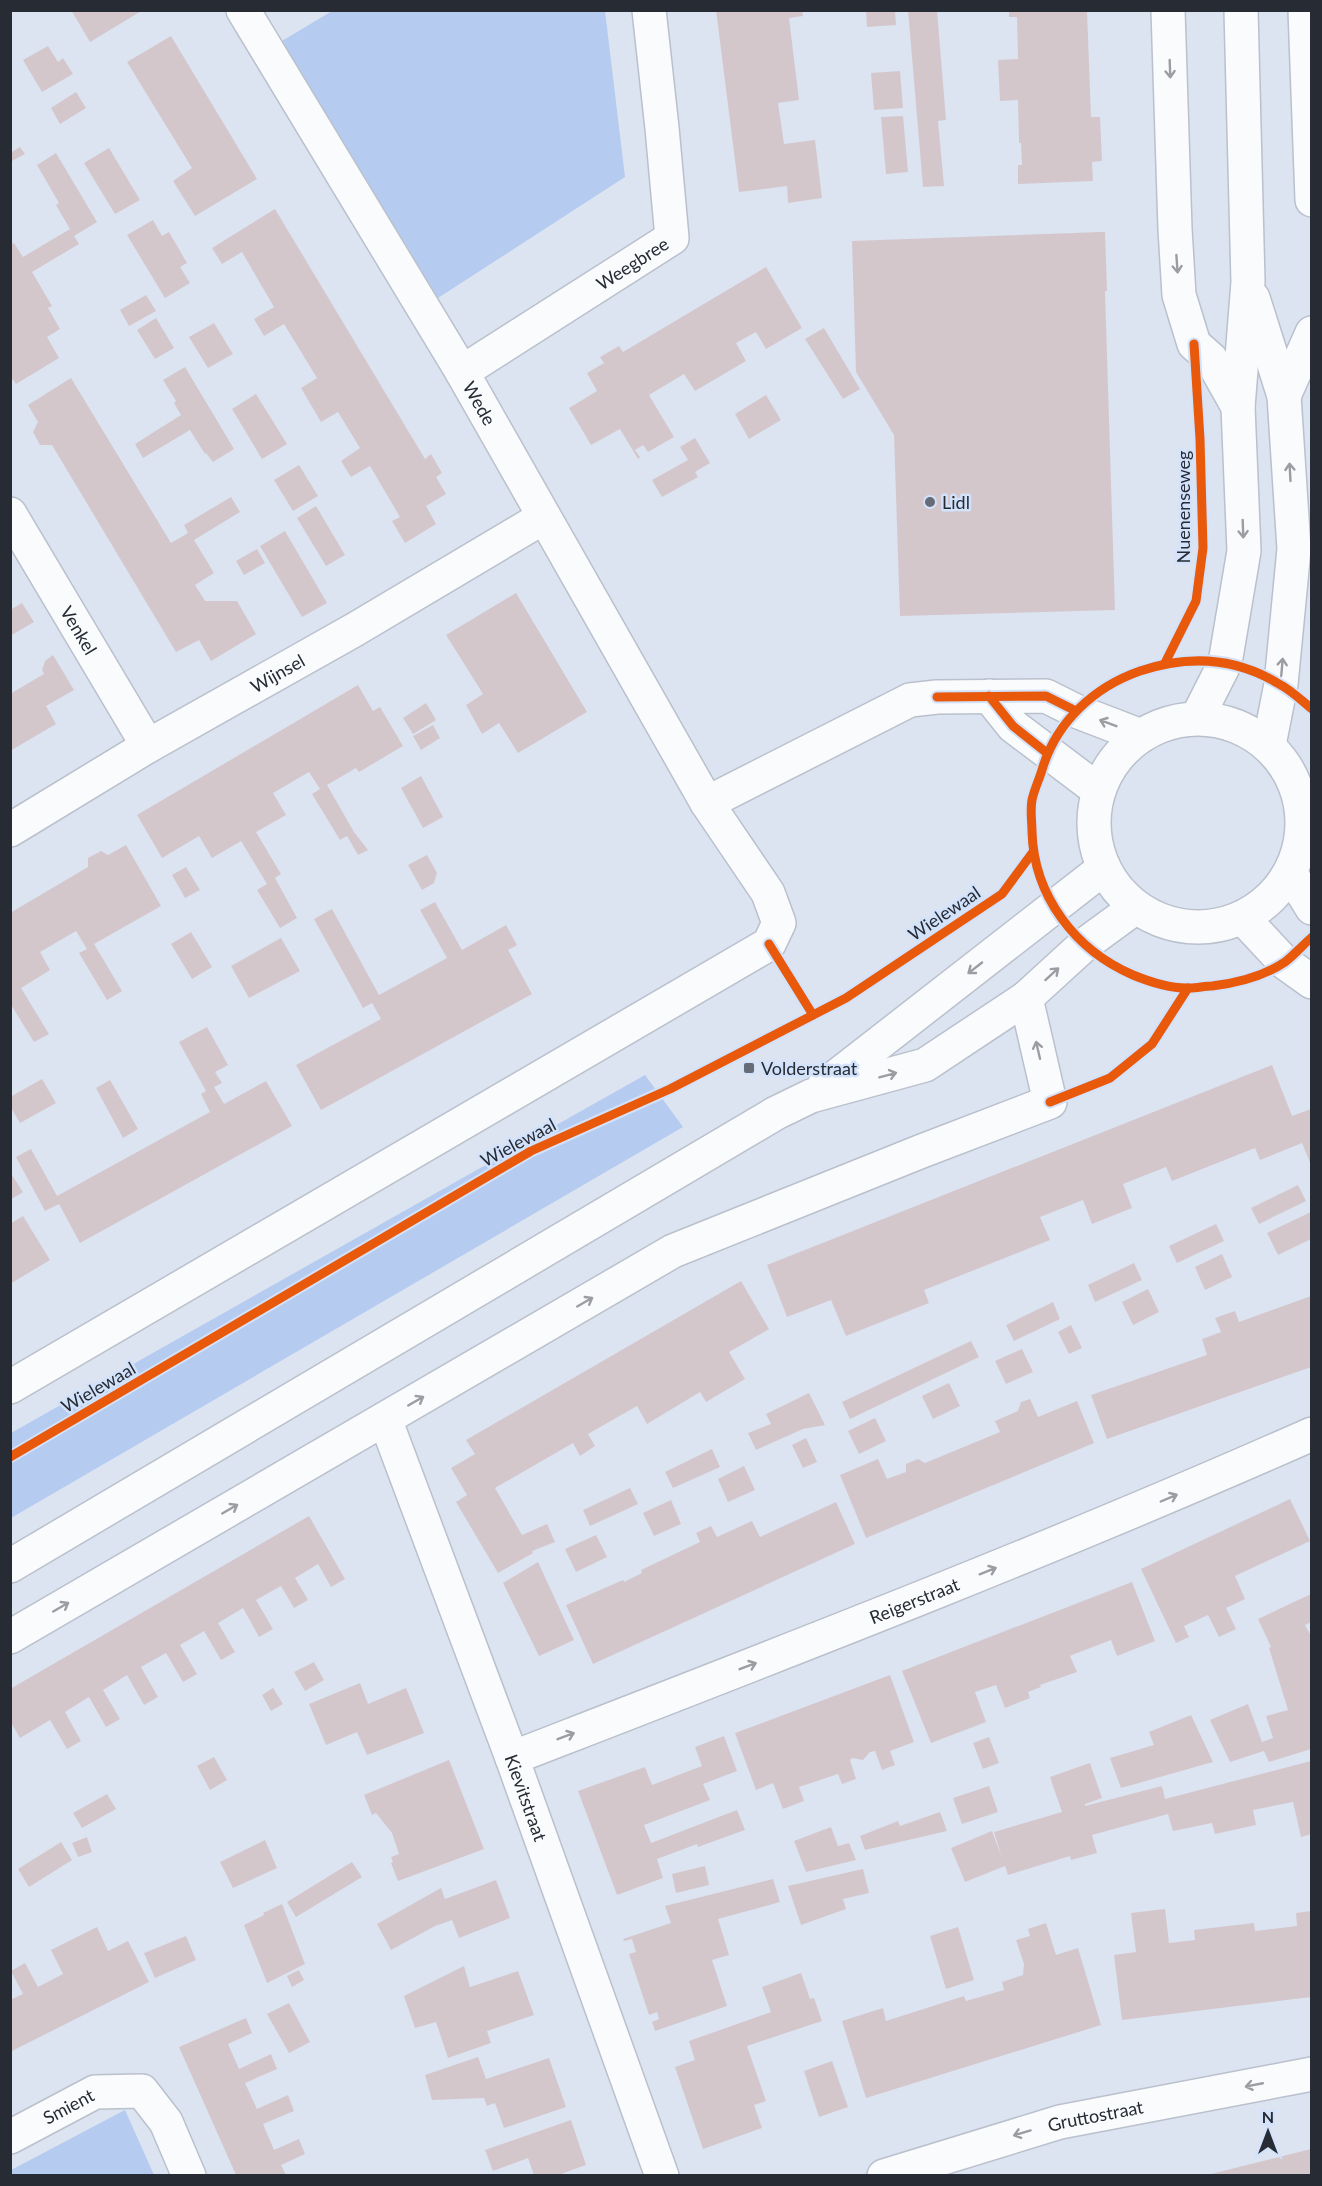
<svg xmlns="http://www.w3.org/2000/svg" width="1322" height="2186" font-family="Lato,sans-serif">
  <style>
    .green { fill: #b5cbef }
    .building { fill: #d4c7cc }
    .lines { fill: none; stroke-linecap: round; stroke-linejoin: round }
    .minor-casing { stroke: #bac0cc; stroke-width: 36 }
    .major-casing { stroke: #bac0cc; stroke-width: 36 }
    .minor { stroke: #fafbfd; stroke-width: 33 }
    .major { stroke: #fafbfd; stroke-width: 33 }
    .cycleway-casing { stroke: #d3e2fb; stroke-width: 13 }
    .cycleway { stroke: #e8590c; stroke-width: 9 }
    .oneway { stroke: #9b9da3 }
    .poi-dot { fill: #666c76; stroke: #d3e2fb; stroke-width: 2 }
    .labels { text-anchor: middle; dominant-baseline: central; stroke-width: 5; stroke-linejoin: round; paint-order: stroke }
    .street-label { font-size: 18px; fill: #262b34; stroke: #d3e2fb }
    .poi-label { font-size: 18px; fill: #262b34; stroke: #d3e2fb; text-anchor: start }
  </style>
  <rect width="100%" height="100%" fill="#dce4f2"/>
  <g class="green">
    <polygon points="332,11 605,11 625,177 438,298 282,41"/>
    <polygon points="645,1075 683,1127 11,1518 11,1433"/>
    <polygon points="125,2110 154,2175 11,2175 11,2170"/>
  </g>
  <g class="building">
    <polygon points="71,10 143,10 90,42"/>
    <polygon points="716,10 802,10 803,16 789,18 799,100 778,103 784,144 815,140 822,198 788,203 787,186 739,192"/>
    <polygon points="866,10 895,10 896,25 867,27"/>
    <polygon points="908,10 937,10 946,120 938,121 944,186 923,187"/>
    <polygon points="1009,10 1087,10 1091,117 1100,117 1102,161 1092,162 1093,181 1018,184 1018,165 1022,165 1021,143 1019,143 1018,100 1000,101 998,60 1018,59 1017,17 1009,17"/>
    <polygon points="171,36 257,179 195,216 173,181 192,168 127,62"/>
    <polygon points="48,46 58,62 63,58 73,74 42,92 23,60"/>
    <polygon points="900,71 903,108 874,110 871,73"/>
    <polygon points="76,92 86,108 60,124 51,108"/>
    <polygon points="903,116 908,172 886,174 881,117"/>
    <polygon points="20,147 25,154 10,162 10,153"/>
    <polygon points="109,148 140,200 115,214 84,163"/>
    <polygon points="56,153 97,222 74,236 79,244 32,272 52,306 48,308 60,329 47,337 59,358 16,384 10,376 10,245 14,243 23,257 70,229 56,205 59,203 37,165"/>
    <polygon points="275,209 425,459 431,454 442,473 436,477 446,494 426,506 436,524 405,543 392,521 400,517 370,466 351,477 341,461 360,448 338,412 321,422 301,388 317,378 284,324 264,336 254,319 274,307 242,252 222,264 212,248"/>
    <polygon points="153,220 162,236 169,232 187,263 180,267 190,283 165,298 127,235"/>
    <polygon points="1101,232 1105,232 1107,291 1105,291 1115,610 900,616 894,435 856,372 852,241"/>
    <polygon points="766,267 802,328 766,349 756,332 736,343 746,361 695,391 684,374 649,395 674,437 648,452 643,445 635,450 640,457 638,459 620,429 591,445 569,408 597,391 587,373 604,363 600,357 619,346 623,352"/>
    <polygon points="146,295 156,311 129,326 120,310"/>
    <polygon points="156,318 174,348 155,359 137,330"/>
    <polygon points="214,323 233,354 208,368 189,337"/>
    <polygon points="824,328 860,389 843,399 805,339"/>
    <polygon points="185,367 234,449 213,462 206,453 205,454 190,430 143,458 135,444 181,415 174,403 176,401 163,380"/>
    <polygon points="71,378 171,543 188,533 184,525 231,497 240,512 194,540 214,573 195,585 205,601 237,601 256,634 211,661 199,640 176,652 52,445 40,445 33,432 38,422 28,405"/>
    <polygon points="256,394 287,444 262,459 232,409"/>
    <polygon points="766,395 781,420 749,439 735,414"/>
    <polygon points="695,438 710,463 695,472 698,477 662,497 652,480 688,460 680,447"/>
    <polygon points="299,465 318,496 293,511 274,480"/>
    <polygon points="316,506 345,555 326,566 297,518"/>
    <polygon points="285,531 327,603 302,617 260,546"/>
    <polygon points="257,549 265,563 244,575 236,561"/>
    <polygon points="516,593 587,712 518,753 499,723 482,734 466,705 483,694 446,635"/>
    <polygon points="22,603 34,622 10,636 10,610"/>
    <polygon points="53,655 74,690 46,706 56,724 10,751 10,694 44,674 42,670 45,661"/>
    <polygon points="358,685 373,711 380,707 403,746 359,772 356,768 327,785 354,832 368,850 358,855 347,836 340,840 312,794 320,789 309,772 273,793 286,815 256,832 281,874 275,878 297,918 280,928 257,890 267,884 241,841 212,858 199,836 162,858 137,815"/>
    <polygon points="426,703 436,720 413,734 403,718"/>
    <polygon points="433,725 440,738 421,750 413,736"/>
    <polygon points="421,776 443,817 423,828 401,788"/>
    <polygon points="126,845 161,906 94,944 122,991 107,1000 79,953 87,949 76,931 40,952 50,970 21,988 49,1034 34,1042 10,1003 10,913 88,867 88,858 101,851 108,855"/>
    <polygon points="427,855 437,873 434,883 422,890 408,865"/>
    <polygon points="186,867 200,890 185,898 172,875"/>
    <polygon points="435,902 462,950 506,925 517,945 508,950 532,994 321,1110 296,1065 381,1019 372,1003 363,1008 314,919 332,909 379,995 447,958 420,910"/>
    <polygon points="191,932 212,967 192,979 171,944"/>
    <polygon points="281,938 300,971 249,998 231,966"/>
    <polygon points="207,1027 228,1065 215,1072 222,1083 214,1087 224,1104 266,1081 292,1126 80,1243 59,1204 45,1211 16,1157 31,1149 57,1196 210,1112 201,1094 206,1091 179,1042"/>
    <polygon points="1272,1065 1292,1116 1311,1109 1311,1165 1302,1143 1260,1160 1255,1148 1172,1181 1166,1167 1123,1184 1132,1208 1092,1224 1083,1200 1040,1217 1050,1240 924,1290 929,1303 886,1320 846,1336 831,1300 787,1317 767,1265"/>
    <polygon points="42,1079 56,1103 20,1123 10,1106 10,1097"/>
    <polygon points="110,1080 138,1129 123,1138 96,1088"/>
    <polygon points="10,1172 23,1192 10,1200"/>
    <polygon points="1298,1185 1306,1201 1259,1224 1251,1208"/>
    <polygon points="1311,1212 1311,1239 1278,1255 1267,1233"/>
    <polygon points="23,1216 50,1260 10,1284 10,1224"/>
    <polygon points="1216,1224 1224,1241 1177,1263 1169,1246"/>
    <polygon points="1222,1254 1232,1277 1205,1290 1195,1267"/>
    <polygon points="1134,1263 1142,1280 1095,1302 1088,1285"/>
    <polygon points="741,1281 769,1329 729,1352 745,1379 706,1402 700,1392 647,1424 637,1406 588,1434 595,1446 580,1456 573,1443 495,1488 522,1535 547,1524 555,1542 532,1551 533,1553 498,1573 456,1502 467,1495 451,1468 475,1454 466,1440"/>
    <polygon points="1148,1289 1159,1312 1133,1325 1122,1302"/>
    <polygon points="1311,1296 1311,1367 1107,1439 1091,1395 1207,1355 1202,1339 1221,1332 1215,1318 1235,1311 1239,1322"/>
    <polygon points="1053,1302 1060,1319 1014,1341 1006,1325"/>
    <polygon points="1071,1325 1082,1348 1069,1354 1058,1332"/>
    <polygon points="971,1341 979,1357 850,1419 842,1402"/>
    <polygon points="1022,1349 1033,1372 1006,1384 995,1361"/>
    <polygon points="949,1383 960,1406 933,1419 922,1396"/>
    <polygon points="809,1393 825,1425 803,1429 756,1450 748,1433 771,1424 766,1414"/>
    <polygon points="1030,1399 1038,1417 1077,1401 1094,1443 866,1538 840,1475 878,1459 887,1479 906,1472 906,1464 918,1459 925,1463 1000,1432 995,1421 1018,1411 1021,1402"/>
    <polygon points="875,1418 886,1441 859,1454 848,1431"/>
    <polygon points="806,1438 817,1462 803,1468 792,1445"/>
    <polygon points="712,1449 720,1467 673,1488 665,1472"/>
    <polygon points="744,1466 755,1490 728,1502 718,1479"/>
    <polygon points="630,1488 638,1504 590,1526 583,1510"/>
    <polygon points="1290,1499 1310,1541 1235,1576 1245,1599 1226,1608 1236,1629 1219,1637 1208,1615 1184,1626 1189,1637 1176,1643 1141,1569"/>
    <polygon points="671,1500 681,1524 654,1536 643,1513"/>
    <polygon points="836,1502 855,1544 593,1664 566,1605 623,1580 624,1582 642,1573 641,1570 700,1542 696,1533 711,1526 717,1537 752,1521 760,1537"/>
    <polygon points="309,1516 345,1579 331,1587 318,1564 295,1578 308,1600 294,1608 281,1586 256,1600 273,1629 259,1637 243,1608 218,1623 235,1652 221,1660 204,1631 180,1645 197,1674 183,1682 166,1653 141,1667 158,1697 144,1705 127,1675 103,1690 120,1719 106,1727 89,1697 65,1712 81,1741 67,1749 50,1720 20,1738 10,1721 10,1689"/>
    <polygon points="596,1535 607,1557 576,1572 565,1549"/>
    <polygon points="538,1562 574,1640 539,1656 503,1583"/>
    <polygon points="1132,1582 1155,1641 1117,1656 1111,1640 1072,1655 1070,1656 1077,1672 1040,1685 1041,1687 1028,1692 1030,1698 1005,1708 996,1685 975,1692 986,1722 931,1743 902,1671"/>
    <polygon points="1311,1594 1311,1622 1305,1625 1311,1636 1311,1749 1269,1762 1264,1751 1230,1762 1210,1720 1248,1704 1262,1742 1273,1738 1266,1716 1288,1710 1269,1648 1271,1647 1258,1619"/>
    <polygon points="314,1662 324,1680 305,1691 294,1672"/>
    <polygon points="890,1675 914,1742 890,1751 895,1765 882,1770 875,1751 870,1752 863,1760 852,1758 850,1760 856,1779 842,1784 838,1774 799,1787 804,1801 783,1809 773,1783 756,1790 735,1733"/>
    <polygon points="360,1683 368,1704 406,1688 424,1733 367,1755 357,1732 326,1745 309,1704"/>
    <polygon points="273,1688 283,1704 271,1711 262,1695"/>
    <polygon points="1191,1715 1213,1762 1121,1788 1110,1758 1154,1745 1149,1732"/>
    <polygon points="724,1736 737,1771 703,1784 710,1800 644,1825 651,1843 737,1810 745,1830 698,1847 697,1844 657,1859 663,1878 617,1895 578,1791 645,1767 652,1785 702,1766 695,1747"/>
    <polygon points="989,1737 999,1763 983,1769 973,1743"/>
    <polygon points="214,1757 227,1780 210,1790 197,1766"/>
    <polygon points="449,1760 484,1849 398,1881 391,1863 393,1862 391,1857 399,1854 392,1833 376,1813 372,1815 364,1795"/>
    <polygon points="1311,1761 1311,1834 1301,1837 1293,1802 1253,1810 1256,1825 1215,1834 1212,1823 1173,1831 1168,1814 1092,1835 1097,1853 1071,1860 1070,1856 1008,1875 1005,1866 965,1882 951,1848 992,1831 1002,1858 994,1832 1062,1812 1050,1777 1090,1763 1102,1798 1085,1804 1085,1806 1162,1786 1165,1799"/>
    <polygon points="989,1786 998,1812 962,1824 953,1798"/>
    <polygon points="107,1794 116,1809 82,1828 73,1813"/>
    <polygon points="940,1812 947,1831 865,1850 860,1836 898,1821 900,1826"/>
    <polygon points="831,1827 838,1846 849,1843 856,1860 806,1872 794,1841"/>
    <polygon points="87,1837 92,1852 78,1857 72,1843"/>
    <polygon points="265,1840 277,1868 233,1888 220,1862"/>
    <polygon points="61,1842 72,1860 29,1887 18,1869"/>
    <polygon points="352,1862 362,1877 296,1917 287,1902"/>
    <polygon points="705,1866 709,1885 676,1893 672,1874"/>
    <polygon points="863,1869 869,1893 843,1899 846,1909 801,1925 788,1886"/>
    <polygon points="773,1879 780,1902 718,1919 729,1955 712,1960 727,2006 655,2031 652,2022 659,2019 657,2012 649,2015 629,1954 636,1952 632,1939 624,1941 623,1939 671,1923 665,1906"/>
    <polygon points="496,1880 510,1918 459,1938 452,1920 435,1926 391,1950 377,1924 441,1888 445,1899"/>
    <polygon points="282,1904 305,1964 267,1983 244,1925 264,1915 263,1913"/>
    <polygon points="1165,1909 1169,1943 1195,1940 1194,1930 1254,1923 1255,1931 1297,1926 1296,1913 1311,1911 1311,1997 1122,2020 1114,1955 1136,1952 1131,1913"/>
    <polygon points="1046,1923 1056,1955 1078,1948 1101,2025 866,2098 842,2021 883,2008 886,2021 964,1996 966,2001 1004,1990 1002,1982 1023,1975 1024,1964 1016,1940 1030,1936 1028,1929"/>
    <polygon points="97,1927 108,1951 128,1941 149,1982 10,2052 10,2000 23,1994 11,1971 25,1963 38,1987 63,1974 51,1950"/>
    <polygon points="958,1927 974,1980 946,1989 930,1936"/>
    <polygon points="186,1936 196,1960 155,1978 144,1953"/>
    <polygon points="464,1966 470,1987 518,1971 534,2015 487,2031 491,2043 448,2058 436,2022 415,2028 404,1996"/>
    <polygon points="299,1970 304,1980 292,1987 287,1976"/>
    <polygon points="801,1973 810,1999 814,1998 822,2021 747,2046 766,2101 754,2105 762,2128 703,2149 675,2067 695,2060 689,2041 771,2012 762,1987"/>
    <polygon points="289,2003 310,2042 289,2053 267,2014"/>
    <polygon points="246,2018 252,2033 228,2044 239,2069 271,2054 277,2069 245,2083 257,2109 288,2095 294,2111 263,2124 274,2150 299,2139 305,2154 281,2165 286,2175 236,2175 179,2047"/>
    <polygon points="478,2057 486,2079 549,2058 566,2107 504,2128 495,2103 487,2106 484,2098 432,2100 425,2075"/>
    <polygon points="832,2061 848,2107 819,2117 804,2071"/>
    <polygon points="571,2120 586,2165 561,2174 561,2175 534,2175 528,2158 493,2171 485,2150"/>
    <polygon points="1311,2149 1311,2175 1207,2175"/>
  </g>
  <g class="lines">
    <g class="minor-casing">
      <g id="minor">
        <path id="s1" d="M 243,10 L 462,372 L 707,803"/>
        <polyline points="1168,10 1175,229 1179,295 1194,344 1211,359 1238,407"/>
        <polyline points="1305,10 1312,200"/>
        <path id="s2" d="M 462,372 L 672,238 L 662,128 L 649,10"/>
        <polyline points="1284,396 1312,333"/>
        <path id="s3" d="M 10,514 L 148,746"/>
        <polyline points="989,696 1013,726 1098,790"/>
        <path id="s4" d="M 10,830 L 148,746 L 354,630 L 544,517"/>
        <polyline points="1291,874 1312,908"/>
        <polyline points="1243,918 1284,962 1312,982"/>
        <polyline points="10,1387 769,944 779,923 768,893 707,803 910,700 937,697 1046,696 1076,711 1141,736"/>
        <path id="s5" d="M 385,1419 L 512,1758 L 662,2176"/>
        <polyline points="10,1637 673,1251 922,1151 1050,1102 1026,998"/>
        <path id="s6" d="M 512,1758 C 780,1654 1048,1551 1312,1434"/>
        <path id="s7" d="M 10,2137 L 95,2092 L 142,2091 L 166,2122 L 189,2176"/>
        <path id="s8" d="M 884,2176 L 1060,2122 L 1312,2074"/>
      </g>
    </g>
    <g class="major-casing">
      <g id="major">
        <polyline points="1253,298 1284,396 1294,549 1281,684 1269,745"/>
        <polyline points="1197,718 1225,663 1244,551 1238,407 1248,282 1241,10"/>
        <circle cx="1198" cy="823" r="104"/>
        <polyline points="824,1086 1104,868"/>
        <polyline points="10,1566 776,1113 811,1096 925,1065 1026,998 1084,945 1136,907"/>
      </g>
    </g>
    <use href="#minor" class="minor"/>
    <use href="#major" class="major"/>
    <g class="cycleway-casing">
      <g id="cycleway">
        <polyline points="1165,663 1196,601 1203,548 1200,439 1194,344"/>
        <polyline points="989,696 1013,726 1047,753"/>
        <polyline points="937,697 1046,696 1076,711"/>
        <path d="M 1312,709 C 1301,700 1291,690 1279,684 C 1235,657 1188,655 1140,671 C 1094,687 1056,722 1042,770 C 1039,780 1034,790 1032,800 C 1030,810 1032,822 1032,832 C 1034,896 1075,950 1133,975 C 1150,982 1171,989 1190,988 C 1197,988 1205,986 1212,986 C 1237,983 1264,976 1285,962 C 1294,955 1303,945 1312,937"/>
        <polyline points="769,944 813,1015"/>
        <polyline points="1050,1102 1110,1078 1152,1044 1188,988"/>
        <polyline points="10,1457 531,1151 670,1089 846,998 1002,894 1033,852"/>
      </g>
    </g>
    <use href="#cycleway" class="cycleway"/>
  </g>
  <defs><path id="oneway-shaft" d="M-6 0H5M1.5-3L5.5 0L1.5 3" fill="none" stroke-width="1.6" stroke-linecap="round" stroke-linejoin="round" transform="scale(1.5)"/></defs>
  <g class="oneway">
    <use href="#oneway-shaft" transform="translate(1170 69) rotate(88)"/>
    <use href="#oneway-shaft" transform="translate(1177 264) rotate(86)"/>
    <use href="#oneway-shaft" transform="translate(1290 472) rotate(-93)"/>
    <use href="#oneway-shaft" transform="translate(1243 529) rotate(88)"/>
    <use href="#oneway-shaft" transform="translate(1282 667) rotate(-85)"/>
    <use href="#oneway-shaft" transform="translate(1108 723) rotate(-159)"/>
    <use href="#oneway-shaft" transform="translate(975 968) rotate(142)"/>
    <use href="#oneway-shaft" transform="translate(1052 974) rotate(-42)"/>
    <use href="#oneway-shaft" transform="translate(1038 1050) rotate(-103)"/>
    <use href="#oneway-shaft" transform="translate(888 1075) rotate(-15)"/>
    <use href="#oneway-shaft" transform="translate(585 1302) rotate(-30)"/>
    <use href="#oneway-shaft" transform="translate(416 1401) rotate(-30)"/>
    <use href="#oneway-shaft" transform="translate(1169 1498) rotate(-23)"/>
    <use href="#oneway-shaft" transform="translate(230 1509) rotate(-30)"/>
    <use href="#oneway-shaft" transform="translate(988 1571) rotate(-22)"/>
    <use href="#oneway-shaft" transform="translate(61 1607) rotate(-30)"/>
    <use href="#oneway-shaft" transform="translate(748 1666) rotate(-21)"/>
    <use href="#oneway-shaft" transform="translate(566 1736) rotate(-21)"/>
    <use href="#oneway-shaft" transform="translate(1254 2085) rotate(169)"/>
    <use href="#oneway-shaft" transform="translate(1022 2133) rotate(163)"/>
  </g>
  <g class="poi-dot">
    <circle cx="930" cy="502" r="6"/>
    <rect x="743" y="1062" width="12" height="12" rx="3"/>
  </g>
  <g class="labels">
    <g class="street-label">
      <text stroke="none"><textPath href="#s2" startOffset="202">Weegbree</textPath></text>
      <text stroke="none"><textPath href="#s1" startOffset="459">Wede</textPath></text>
      <text transform="translate(1183 507) rotate(-90)">Nuenenseweg</text>
      <text stroke="none"><textPath href="#s3" startOffset="135">Venkel</textPath></text>
      <text stroke="none"><textPath href="#s4" startOffset="310">Wijnsel</textPath></text>
      <text transform="translate(944 913) rotate(-34)">Wielewaal</text>
      <text transform="translate(518 1142) rotate(-28)">Wielewaal</text>
      <text transform="translate(98 1387) rotate(-30)">Wielewaal</text>
      <text stroke="none"><textPath href="#s6" startOffset="432">Reigerstraat</textPath></text>
      <text stroke="none"><textPath href="#s5" startOffset="404">Kievitstraat</textPath></text>
      <text stroke="none"><textPath href="#s7" startOffset="66">Smient</textPath></text>
      <text stroke="none"><textPath href="#s8" startOffset="220">Gruttostraat</textPath></text>
    </g>
    <g class="poi-label">
      <text x="942" y="502">Lidl</text>
      <text x="761" y="1068">Volderstraat</text>
    </g>
  </g>
  <rect width="1322" height="2186" fill="none" stroke="#262b34" stroke-width="24"/>
  <g transform="translate(1268 2132)" stroke="#d3e2fb" stroke-width="4.5" paint-order="stroke">
  <path d="M0-4.5L10 22L0 15L-10 22Z" fill="#262b34"/>
  <text y="-9" font-size="16" font-weight="bold" text-anchor="middle" fill="#262b34">N</text>
  </g>
</svg>
